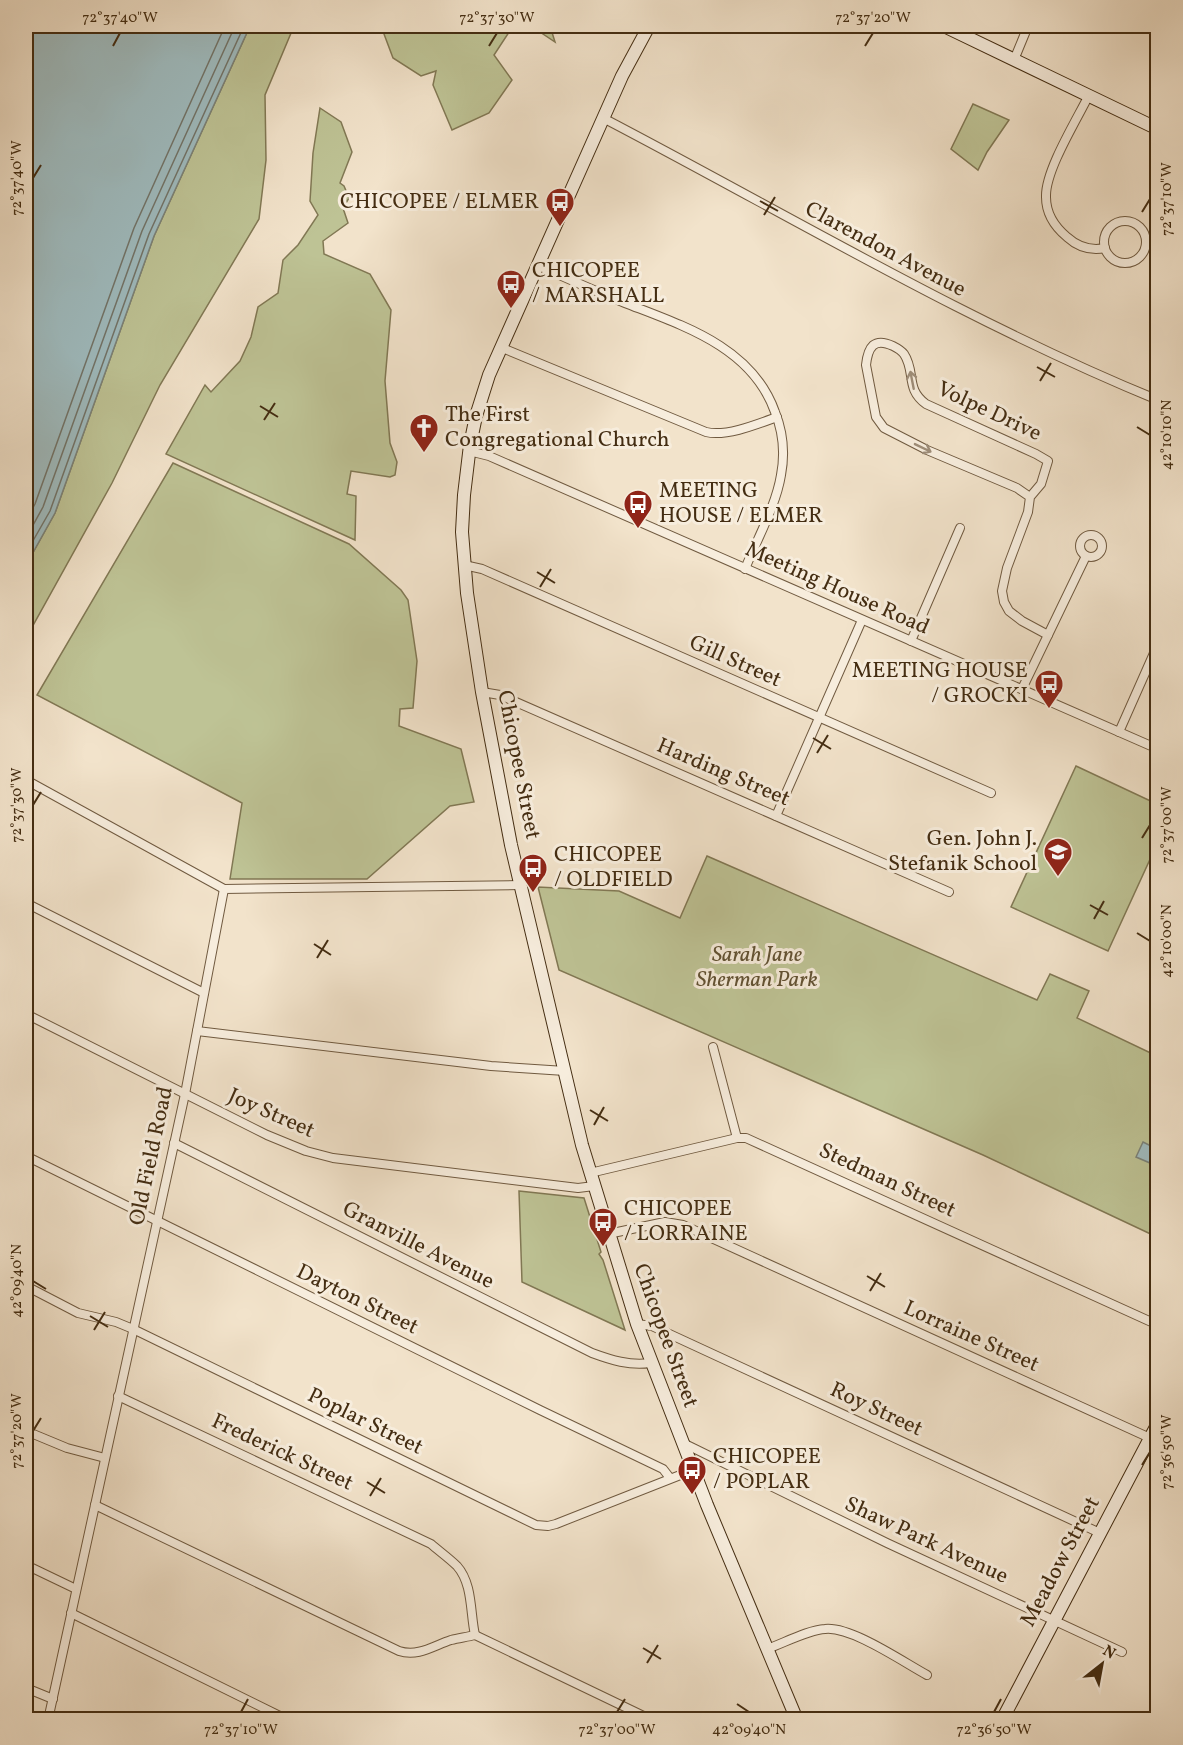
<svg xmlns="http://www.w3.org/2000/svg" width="1183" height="1745" font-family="Vollkorn,serif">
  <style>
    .green { fill: #bec395; stroke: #817854; stroke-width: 1.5 }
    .water { fill: #9fbcc0; stroke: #7b837a; stroke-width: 1.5 }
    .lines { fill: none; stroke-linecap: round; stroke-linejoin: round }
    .shore { stroke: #727469; stroke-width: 1.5 }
    .street-casing { stroke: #705a40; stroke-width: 10 }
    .secondary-casing { stroke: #442d12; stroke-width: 14 }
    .street { stroke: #f7eddd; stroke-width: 8 }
    .secondary { stroke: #f7eddd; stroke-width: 12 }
    .oneway { stroke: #9e8d78 }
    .ticks { fill: none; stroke: #442d12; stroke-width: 2 }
    .labels { text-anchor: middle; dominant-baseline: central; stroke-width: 6; stroke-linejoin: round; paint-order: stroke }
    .poi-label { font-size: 22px; fill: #442d12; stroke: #f7eddd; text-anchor: start }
    .street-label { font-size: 22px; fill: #442d12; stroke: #f7eddd }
    .park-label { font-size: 22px; font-style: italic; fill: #625233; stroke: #f7eddd }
    .neatline { fill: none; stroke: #442d12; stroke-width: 2 }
    .ticks-label { font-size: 15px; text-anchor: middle; fill: #442d12 }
  </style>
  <rect width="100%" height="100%" fill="#f2e3cb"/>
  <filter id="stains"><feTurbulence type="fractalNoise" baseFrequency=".00333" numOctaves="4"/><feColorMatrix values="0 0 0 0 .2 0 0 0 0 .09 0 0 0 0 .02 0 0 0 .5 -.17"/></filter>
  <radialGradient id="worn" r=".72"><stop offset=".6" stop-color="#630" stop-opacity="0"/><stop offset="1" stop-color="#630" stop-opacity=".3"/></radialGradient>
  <g class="green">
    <polygon points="250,26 294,26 265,95 266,160 259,219 160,385 112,483 26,638 26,565 55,513 154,236"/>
    <polygon points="381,26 513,26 494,55 512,80 489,113 452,130 433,85 436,71 421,76 393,58"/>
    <polygon points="531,26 550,26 555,42"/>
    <polygon points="973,104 1009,120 987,152 978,170 951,149"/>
    <polygon points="320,108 341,122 352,152 340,183 344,186 349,198 343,208 348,223 323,241 324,254 370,274 391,310 385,381 390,443 397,462 395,475 390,477 351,471 347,494 356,496 355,540 166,454 205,385 211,392 240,361 251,337 258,307 278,293 283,260 298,245 318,215 310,201 313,153"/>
    <polygon points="173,463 349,544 401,590 408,600 417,661 413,708 400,709 399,726 461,749 474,802 450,806 367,879 230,879 242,803 37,695"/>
    <polygon points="1076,766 1157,804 1157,844 1108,951 1011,907"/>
    <polygon points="707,856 1037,1000 1050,974 1089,991 1077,1018 1157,1056 1157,1237 983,1155 559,970 538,887 619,891 680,918"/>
    <polygon points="519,1191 584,1198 601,1252 599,1254 603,1260 625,1330 522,1282"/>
  </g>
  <g class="water">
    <polygon points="26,26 250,26 154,236 55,513 26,565"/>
    <polygon points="1143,1142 1157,1149 1157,1166 1136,1157"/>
  </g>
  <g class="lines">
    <g class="shore">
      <polyline points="26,520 35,504 134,228 225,26"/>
      <polyline points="26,538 43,507 142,231 235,26"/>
      <polyline points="26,553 50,511 149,234 244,26"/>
    </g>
    <g class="street-casing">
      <g id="street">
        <polyline points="1014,60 1028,26"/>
        <path d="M 1089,95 C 1076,121 1045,171 1046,197 C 1046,213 1055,227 1067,237 C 1078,247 1090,251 1105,248"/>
        <path d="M 603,118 C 787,214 965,321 1158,400"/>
        <circle cx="1125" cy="242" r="21"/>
        <path d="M 537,265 C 566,278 595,291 625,303 C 684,326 752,347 775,412 C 783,432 785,454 781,475 C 776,506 757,539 745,569"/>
        <path d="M 500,347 L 706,432 C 726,437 758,424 777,417"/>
        <polyline points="469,451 489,456 1158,749"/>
        <path d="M 1030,497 L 1017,488 L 927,450 L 884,428 L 876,417 L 866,365 C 868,347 874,337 893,346 C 897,348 901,350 904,354 C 916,372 905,389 926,404 L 1036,454 L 1048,461 L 1041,484 L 1030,497 L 1028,512 L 1007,568 L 1002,591 L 1004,602 L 1009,611 L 1022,621 L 1048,635"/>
        <circle cx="1091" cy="546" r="11"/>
        <polyline points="464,565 482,569 991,793"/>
        <polyline points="911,641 960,528"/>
        <polyline points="1022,689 1086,556"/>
        <polyline points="482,692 500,695 949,892"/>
        <polyline points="1119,732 1158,644"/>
        <polyline points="26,780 224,889"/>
        <polyline points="776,816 862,620"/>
        <polyline points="26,903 204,993"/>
        <polyline points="26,1014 267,1135 306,1151 333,1158 578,1188 594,1186"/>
        <polyline points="197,1031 491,1066 565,1071"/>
        <polyline points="713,1047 737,1138"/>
        <path d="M 174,1143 L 592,1353 C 611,1360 630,1366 650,1363"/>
        <polyline points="26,1156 540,1410 663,1469 670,1478"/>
        <polyline points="590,1173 737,1138 746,1138 1158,1325"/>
        <polyline points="608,1234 665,1222 683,1225 1150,1438"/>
        <polyline points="26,1286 78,1313 116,1322 133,1329 536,1525 548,1526 556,1524 693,1470"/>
        <polyline points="637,1324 652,1326 1100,1533"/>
        <path d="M 118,1396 L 431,1544 C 439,1551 449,1558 457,1566 C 473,1584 470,1613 475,1635"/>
        <polyline points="26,1431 67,1448 105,1458"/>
        <polyline points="683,1443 887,1543 1122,1652"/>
        <path d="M 95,1505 L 399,1651 C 418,1657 433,1646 451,1640 C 459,1638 467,1637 475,1635"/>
        <polyline points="26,1565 76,1589"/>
        <polyline points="71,1613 288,1720"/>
        <polyline points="475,1635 652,1720"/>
        <path d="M 767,1649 C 784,1643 808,1630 825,1629 C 851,1626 903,1662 927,1675"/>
        <polyline points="26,1688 53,1699"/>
        <polyline points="48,1720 185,1094 224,889 520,885"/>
      </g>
    </g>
    <g class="secondary-casing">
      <g id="secondary">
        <polyline points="649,26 622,76 489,375 476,416 470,445 464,495 462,532 467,593 482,692 511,845 582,1145 637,1324 707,1505 797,1720"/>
        <polyline points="944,26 1158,129"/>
        <polyline points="1002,1720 1158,1423"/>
      </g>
    </g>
    <use href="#street" class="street"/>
    <use href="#secondary" class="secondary"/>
  </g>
  <defs><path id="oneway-shaft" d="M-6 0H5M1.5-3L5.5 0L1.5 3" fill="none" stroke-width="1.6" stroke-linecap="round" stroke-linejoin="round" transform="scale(1.5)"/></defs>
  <g class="oneway">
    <use href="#oneway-shaft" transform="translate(912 380) rotate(-101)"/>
    <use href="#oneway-shaft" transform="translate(923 448) rotate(26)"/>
  </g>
  <path class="ticks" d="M 113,46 L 120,33M 489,46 L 497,33M 865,46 L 873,33M 33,178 L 41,165M 760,201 L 778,211M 1142,212 L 1150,199M 764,215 L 775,197M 1037,367 L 1055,377M 1040,381 L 1051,363M 260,406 L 278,417M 264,420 L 275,403M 1137,427 L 1150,435M 537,572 L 555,583M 540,587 L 551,569M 813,738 L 831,749M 817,753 L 828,735M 33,805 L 41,792M 1142,838 L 1150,825M 1090,905 L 1108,915M 1094,919 L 1104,901M 1137,933 L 1150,941M 314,944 L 331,955M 317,958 L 328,940M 590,1110 L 608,1121M 594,1125 L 604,1107M 867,1276 L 885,1287M 33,1281 L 46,1289M 870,1291 L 881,1273M 90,1316 L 108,1327M 94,1330 L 105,1312M 33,1431 L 41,1418M 1142,1465 L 1150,1452M 367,1482 L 385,1493M 370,1496 L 381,1478M 643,1648 L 661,1659M 647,1663 L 658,1645M 737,1704 L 749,1712M 241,1712 L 248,1699M 617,1712 L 625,1699M 994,1712 L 1001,1699"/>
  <defs>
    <g id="bus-pin" transform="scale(1.5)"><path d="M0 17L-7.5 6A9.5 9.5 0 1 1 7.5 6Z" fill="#8f2418" stroke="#f7eddd"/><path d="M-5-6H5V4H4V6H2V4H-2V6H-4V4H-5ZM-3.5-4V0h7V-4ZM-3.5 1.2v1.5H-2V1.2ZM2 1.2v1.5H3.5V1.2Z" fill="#fff"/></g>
    <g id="church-pin" transform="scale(1.5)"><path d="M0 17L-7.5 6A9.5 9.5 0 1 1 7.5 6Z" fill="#8f2418" stroke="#f7eddd"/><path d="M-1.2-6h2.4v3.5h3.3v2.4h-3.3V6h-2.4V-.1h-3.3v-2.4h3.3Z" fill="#fff"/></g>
    <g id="school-pin" transform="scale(1.5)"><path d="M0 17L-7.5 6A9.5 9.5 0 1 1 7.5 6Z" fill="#8f2418" stroke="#f7eddd"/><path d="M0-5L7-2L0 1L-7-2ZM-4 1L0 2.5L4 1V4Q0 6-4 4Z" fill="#fff"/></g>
  </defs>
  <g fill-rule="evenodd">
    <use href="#bus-pin" x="560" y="202"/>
    <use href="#bus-pin" x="511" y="284"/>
    <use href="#church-pin" x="424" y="428"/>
    <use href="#bus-pin" x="638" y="504"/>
    <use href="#bus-pin" x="1049" y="684"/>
    <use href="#school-pin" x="1058" y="852"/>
    <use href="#bus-pin" x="533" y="868"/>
    <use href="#bus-pin" x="603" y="1222"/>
    <use href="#bus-pin" x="692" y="1470"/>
  </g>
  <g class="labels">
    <g class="poi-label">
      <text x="539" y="202" text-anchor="end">CHICOPEE / ELMER</text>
      <text x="532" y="271">CHICOPEE<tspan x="532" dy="25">/ MARSHALL</tspan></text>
      <text x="445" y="415">The First<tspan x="445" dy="25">Congregational Church</tspan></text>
      <text x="659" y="491">MEETING<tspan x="659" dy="25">HOUSE / ELMER</tspan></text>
      <text x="1028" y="671" text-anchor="end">MEETING HOUSE<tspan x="1028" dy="25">/ GROCKI</tspan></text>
      <text x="1037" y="839" text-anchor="end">Gen. John J.<tspan x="1037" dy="25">Stefanik School</tspan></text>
      <text x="554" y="855">CHICOPEE<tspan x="554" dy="25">/ OLDFIELD</tspan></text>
      <text x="624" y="1209">CHICOPEE<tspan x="624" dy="25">/ LORRAINE</tspan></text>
      <text x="713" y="1457">CHICOPEE<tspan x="713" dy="25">/ POPLAR</tspan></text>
    </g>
    <g class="street-label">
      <text transform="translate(885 250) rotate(28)">Clarendon Avenue</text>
      <text transform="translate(989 412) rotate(25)">Volpe Drive</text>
      <text transform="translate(837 589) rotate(24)">Meeting House Road</text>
      <text transform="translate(735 662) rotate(24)">Gill Street</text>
      <text transform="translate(518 765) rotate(79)">Chicopee Street</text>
      <text transform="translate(723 773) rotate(23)">Harding Street</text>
      <text transform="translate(271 1114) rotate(24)">Joy Street</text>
      <text transform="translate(152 1156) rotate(-78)">Old Field Road</text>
      <text transform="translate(887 1181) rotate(25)">Stedman Street</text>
      <text transform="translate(418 1246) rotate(27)">Granville Avenue</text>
      <text transform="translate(357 1300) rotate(26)">Dayton Street</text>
      <text transform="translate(665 1336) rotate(70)">Chicopee Street</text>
      <text transform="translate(971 1337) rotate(24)">Lorraine Street</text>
      <text transform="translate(876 1410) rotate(25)">Roy Street</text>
      <text transform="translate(365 1422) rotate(26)">Poplar Street</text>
      <text transform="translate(282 1453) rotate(25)">Frederick Street</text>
      <text transform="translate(926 1541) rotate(25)">Shaw Park Avenue</text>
      <text transform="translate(1061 1562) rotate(-62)">Meadow Street</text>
    </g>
    <g class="park-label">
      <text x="757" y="955">Sarah Jane<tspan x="757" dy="25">Sherman Park</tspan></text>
    </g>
  </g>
  <rect width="1183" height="1745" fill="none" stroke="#f2e3cb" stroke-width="66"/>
  <g transform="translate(1102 1664) rotate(31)" stroke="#f7eddd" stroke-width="4.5" paint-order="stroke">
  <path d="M0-4.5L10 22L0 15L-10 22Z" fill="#442d12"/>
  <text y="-9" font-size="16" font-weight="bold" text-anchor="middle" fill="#442d12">N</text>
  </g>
  <rect x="33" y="33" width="1117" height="1679" class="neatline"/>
  <g class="ticks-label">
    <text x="120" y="22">72°37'40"W</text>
    <text x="497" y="22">72°37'30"W</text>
    <text x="873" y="22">72°37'20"W</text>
    <text transform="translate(16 178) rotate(-90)" y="5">72°37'40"W</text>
    <text transform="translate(1166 199) rotate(-90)" y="5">72°37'10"W</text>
    <text transform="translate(1166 435) rotate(-90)" y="5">42°10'10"N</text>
    <text transform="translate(16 805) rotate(-90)" y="5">72°37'30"W</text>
    <text transform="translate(1166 825) rotate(-90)" y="5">72°37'00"W</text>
    <text transform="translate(1166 941) rotate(-90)" y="5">42°10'00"N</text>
    <text transform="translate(16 1281) rotate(-90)" y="5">42°09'40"N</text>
    <text transform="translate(16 1431) rotate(-90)" y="5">72°37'20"W</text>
    <text transform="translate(1166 1452) rotate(-90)" y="5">72°36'50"W</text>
    <text x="241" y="1734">72°37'10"W</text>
    <text x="617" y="1734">72°37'00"W</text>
    <text x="749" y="1734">42°09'40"N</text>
    <text x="994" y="1734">72°36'50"W</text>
  </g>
  <rect width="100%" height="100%" filter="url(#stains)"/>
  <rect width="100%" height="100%" fill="url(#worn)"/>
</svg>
